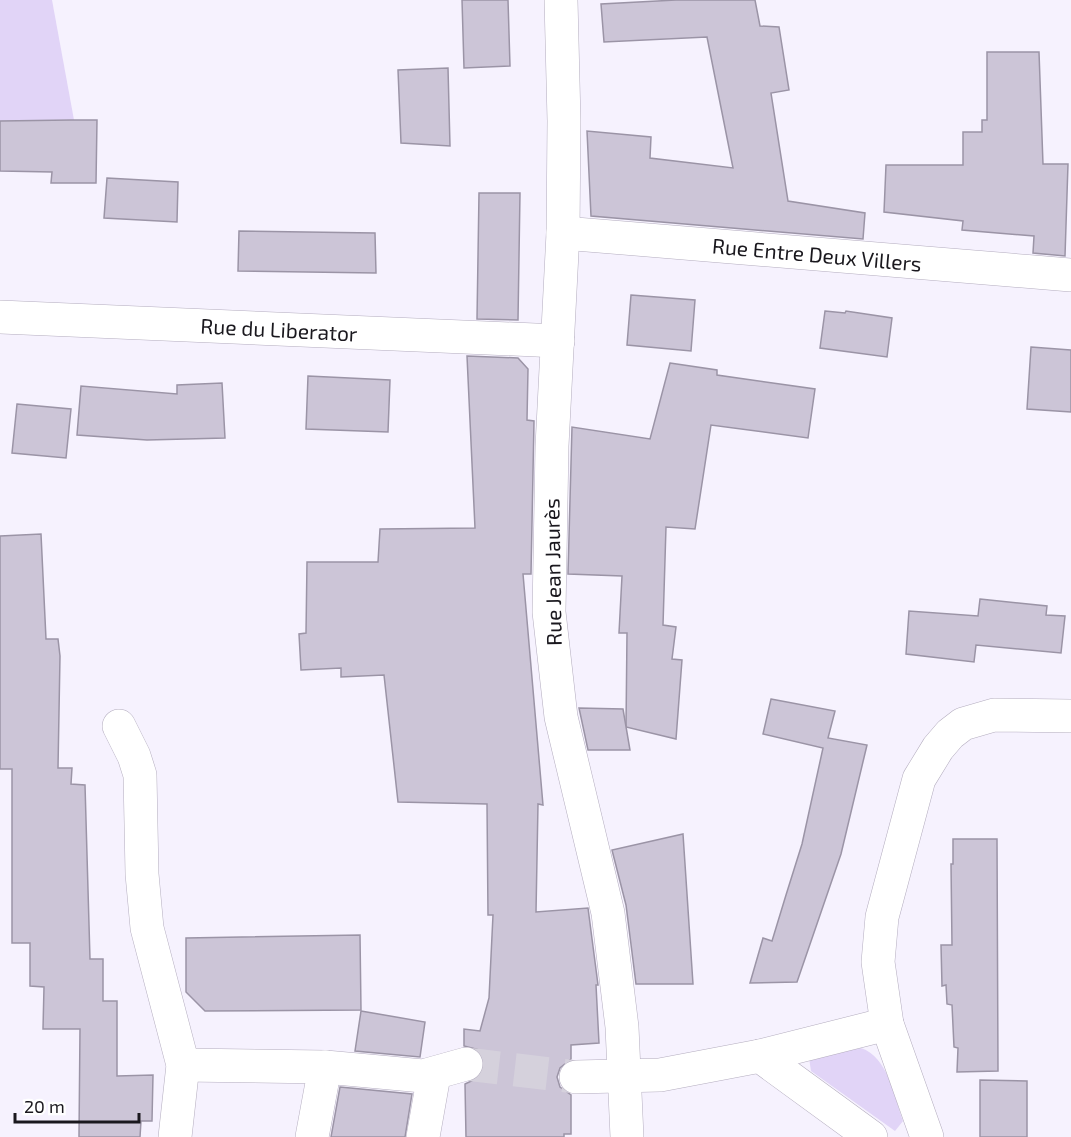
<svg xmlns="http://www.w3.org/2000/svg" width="1071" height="1137" font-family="'Exo 2',sans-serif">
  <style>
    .green { fill: #e1d4f7 }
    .building { fill: #ccc5d7; stroke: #9b94a6; stroke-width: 1.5 }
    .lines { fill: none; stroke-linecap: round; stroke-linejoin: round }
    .minor-tunnel { stroke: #d5d1dc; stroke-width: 33; stroke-dasharray: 33 16; stroke-linecap: butt }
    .minor-casing { stroke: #b4adbf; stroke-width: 34 }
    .minor { stroke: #fff; stroke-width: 33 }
    .labels { text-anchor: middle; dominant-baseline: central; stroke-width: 6; stroke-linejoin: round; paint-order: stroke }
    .street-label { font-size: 21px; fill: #1a181e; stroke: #fff }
  </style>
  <rect width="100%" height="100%" fill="#f6f2fe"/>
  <g class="green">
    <polygon points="0,0 52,0 74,120 0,121"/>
    <path d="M 861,1048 C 888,1057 894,1096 903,1121 L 895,1131 L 811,1071 L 809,1058 Z"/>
  </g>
  <g class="building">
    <polygon points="462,0 508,0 510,66 464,68"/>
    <polygon points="676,0 755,0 760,26 779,27 789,90 771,93 788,201 865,213 863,239 591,216 587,131 651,137 650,158 733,168 707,37 604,42 601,4"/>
    <polygon points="987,52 1039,52 1043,164 1068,164 1065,256 1033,253 1034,236 962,230 963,221 884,212 886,165 963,165 963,132 982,132 982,120 987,120"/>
    <polygon points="448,68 450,146 401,143 398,70"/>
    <polygon points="71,120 97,120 96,183 51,183 52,172 0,171 0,121"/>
    <polygon points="107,178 178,182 177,222 104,218"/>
    <polygon points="479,193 520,193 518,320 477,319"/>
    <polygon points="239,231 375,233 376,273 238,271"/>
    <polygon points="631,295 695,300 691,351 627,345"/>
    <polygon points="825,311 845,313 846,311 892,318 887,357 820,348"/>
    <polygon points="1031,347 1071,350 1071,412 1027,409"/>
    <polygon points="467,356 518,358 528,369 527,420 534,421 531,574 523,574 543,805 538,804 536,912 588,908 598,985 596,985 599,1043 571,1045 571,1059 560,1068 557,1077 560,1087 571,1095 571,1134 564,1134 564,1137 466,1137 465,1084 480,1077 484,1069 484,1060 479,1050 464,1046 464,1029 480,1031 489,998 493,915 488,915 487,804 398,802 384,675 341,677 341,668 301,670 299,634 306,633 307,562 378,562 380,529 475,528"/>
    <polygon points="670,363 717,370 717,375 815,389 808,438 711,425 695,529 666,527 663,625 676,627 672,659 682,660 676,739 626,727 627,633 619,633 622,576 568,574 572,427 650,439"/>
    <polygon points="308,376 390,380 388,432 306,429"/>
    <polygon points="222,383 225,438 147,440 77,435 81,386 177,394 177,385"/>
    <polygon points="17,404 71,409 66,458 12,453"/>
    <polygon points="41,534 46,639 58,639 60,656 58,768 72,768 71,784 85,785 90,959 103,959 103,1001 117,1001 117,1076 153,1075 152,1121 141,1121 140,1137 79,1137 80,1029 43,1029 44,987 30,986 30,943 12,943 12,769 0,769 0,536"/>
    <polygon points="980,599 1047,606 1046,615 1065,616 1061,653 976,645 974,662 906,654 909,611 978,616"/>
    <polygon points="771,699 835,711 828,738 867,745 841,854 797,982 750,983 763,938 772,941 786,895 802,844 823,748 763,734"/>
    <polygon points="579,708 623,709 630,750 588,750"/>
    <polygon points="683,834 693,984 636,984 626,905 612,850"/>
    <polygon points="953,839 997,839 998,1071 957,1072 958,1048 954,1047 952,1005 947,1004 946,985 942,986 941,945 952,945 951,864 953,864"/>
    <polygon points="360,935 361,1010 205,1011 186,992 186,938"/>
    <polygon points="361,1011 425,1022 420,1057 355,1051"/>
    <polygon points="980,1080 1027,1081 1027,1137 980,1137"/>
    <polygon points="340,1087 412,1094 405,1137 331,1137"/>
  </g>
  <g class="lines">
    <polyline class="minor-tunnel" points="466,1064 576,1077"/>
    <g class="minor-casing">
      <g id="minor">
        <polyline points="561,0 564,121 563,233 552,446 549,612 561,717 608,913 622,1027 627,1137"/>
        <polyline points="563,233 1071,275"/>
        <polyline points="0,317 558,341"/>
        <polyline points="119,726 134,756 140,775 142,874 147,928 183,1065 175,1137"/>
        <polyline points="760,1056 887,1024"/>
        <polyline points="183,1065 325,1067 312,1137"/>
        <polyline points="325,1067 423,1076 466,1064"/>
        <polyline points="576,1077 660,1075 760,1056 871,1137"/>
        <polyline points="423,1137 434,1075"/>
        <polyline points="927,1137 887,1024 878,962 882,917 919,779 938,748 950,734 963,724 994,715 1071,716"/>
      </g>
    </g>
    <use href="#minor" class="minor"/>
  </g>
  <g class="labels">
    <g class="street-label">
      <text transform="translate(817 254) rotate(5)">Rue Entre Deux Villers</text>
      <text transform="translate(279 329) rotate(3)">Rue du Liberator</text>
      <text transform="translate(552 572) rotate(-91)">Rue Jean Jaurès</text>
    </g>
  </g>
  <path d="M15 1113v9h124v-9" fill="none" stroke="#1a181e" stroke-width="3"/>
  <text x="24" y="1113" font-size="18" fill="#1a181e" stroke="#ffffff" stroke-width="4.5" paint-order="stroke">20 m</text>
</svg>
